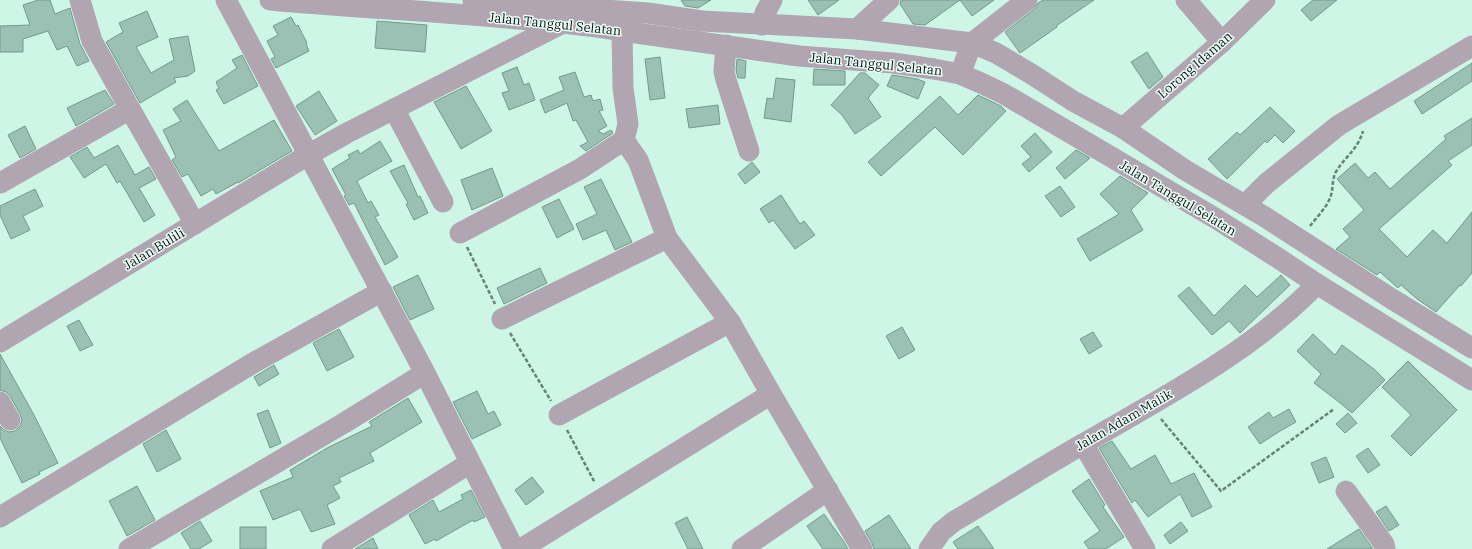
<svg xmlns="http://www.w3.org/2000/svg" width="1472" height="549" font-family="'IBM Plex Serif',serif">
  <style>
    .building { fill: #9ac1b3; stroke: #73998b }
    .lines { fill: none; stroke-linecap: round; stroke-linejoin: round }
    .path { stroke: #668177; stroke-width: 2.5; stroke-dasharray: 4 2; stroke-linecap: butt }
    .minor { stroke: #b0a5b0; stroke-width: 21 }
    .labels { text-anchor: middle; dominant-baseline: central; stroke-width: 3; stroke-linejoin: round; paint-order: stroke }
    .street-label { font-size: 13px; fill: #091813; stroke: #edfdf7 }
  </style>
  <rect width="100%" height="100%" fill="#cef6e7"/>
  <g class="building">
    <polygon points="38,0 50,0 55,14 70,8 80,44 89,61 77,66 67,46 57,50 48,31 23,39 23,52 0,52 0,26 30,25 23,5"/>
    <polygon points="681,0 711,0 698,8 685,6"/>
    <polygon points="808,0 839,0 818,15"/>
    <polygon points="901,0 960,0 925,25 913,24 900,4"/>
    <polygon points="960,0 994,0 972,16"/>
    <polygon points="1043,0 1094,0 1056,26 1057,27 1020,53 1005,32 1034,9 1038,3"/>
    <polygon points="1313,0 1337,0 1311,21 1301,10"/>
    <polygon points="147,11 158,37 136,47 151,73 174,60 169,39 188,36 195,71 188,76 174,78 176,82 140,103 106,42 123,32 119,23"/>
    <polygon points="291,17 296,26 298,25 307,43 306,44 309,51 276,68 271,59 275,57 267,41 278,35 273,26"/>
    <polygon points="377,21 427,25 425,52 375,48"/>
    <polygon points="1147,52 1163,77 1149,89 1131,62"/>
    <polygon points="242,55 258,86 224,104 216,90 219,88 216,82 237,68 232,60"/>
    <polygon points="660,57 665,98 650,100 645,59"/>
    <polygon points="737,59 746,61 745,78 738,78 736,70"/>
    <polygon points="1472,63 1472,81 1422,114 1414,101"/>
    <polygon points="517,67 524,85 529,83 535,100 509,110 502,93 509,91 502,73"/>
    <polygon points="814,69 845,71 845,85 813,85"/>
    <polygon points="575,72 584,97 591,95 593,101 600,99 603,110 599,111 607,126 598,131 603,134 611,130 613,133 586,151 580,146 588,142 576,120 573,121 567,103 545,113 540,100 564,90 559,77"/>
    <polygon points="860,73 865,73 879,85 868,98 881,117 855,134 842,115 831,105"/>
    <polygon points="892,75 917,79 925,82 918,99 887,86"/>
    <polygon points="776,78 795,80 791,122 764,118 767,98 773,99"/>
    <polygon points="466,86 492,131 461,149 434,102"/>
    <polygon points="105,90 114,104 76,126 67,108"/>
    <polygon points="319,91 337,121 315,135 296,106"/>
    <polygon points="978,95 1001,106 1006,111 963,155 935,127 881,176 868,162 940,96 958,115"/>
    <polygon points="187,100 219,151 274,120 292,151 238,183 238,182 216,194 213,189 201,196 188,174 182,177 172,160 176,157 163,130 181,121 173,109"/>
    <polygon points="718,105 720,124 689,128 686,109"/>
    <polygon points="1270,107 1295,131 1283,143 1275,135 1267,143 1265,141 1227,179 1208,159 1237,132 1240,135"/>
    <polygon points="1472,118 1472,145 1448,161 1452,165 1379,229 1407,257 1433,230 1447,243 1472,212 1472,273 1461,286 1460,285 1436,312 1417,299 1401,285 1398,288 1380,272 1377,275 1336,249 1350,237 1343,229 1364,210 1337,179 1355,163 1368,178 1375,172 1390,189 1446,139 1444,136"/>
    <polygon points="25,126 36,149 20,158 8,135"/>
    <polygon points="1035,133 1052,152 1029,172 1022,164 1031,157 1021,146"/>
    <polygon points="380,141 392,161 357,181 368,203 371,201 379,215 375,217 398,257 385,265 354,203 349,205 344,196 346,195 332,169 350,158 348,155 358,150 360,154"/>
    <polygon points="118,145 135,175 149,167 156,179 139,188 155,215 144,222 120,181 117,183 106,164 84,178 70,157 87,147 94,158"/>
    <polygon points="1076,150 1090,158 1065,179 1056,168"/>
    <polygon points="752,162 760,172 745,184 738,174"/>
    <polygon points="404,165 418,197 420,196 428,213 414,220 406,204 408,203 390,171"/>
    <polygon points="492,168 503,196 472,210 461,180"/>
    <polygon points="1120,176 1148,193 1131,210 1143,230 1090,261 1077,239 1119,214 1100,194"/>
    <polygon points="601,179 632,242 615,250 606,230 583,240 576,224 597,214 584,187"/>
    <polygon points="1060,186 1075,207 1061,217 1045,196"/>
    <polygon points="35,189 43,206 23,216 30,230 11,239 0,215 0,206"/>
    <polygon points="781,195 800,224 804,221 815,235 795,249 773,220 769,223 760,209"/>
    <polygon points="559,199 574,229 557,238 542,207"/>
    <polygon points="540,268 547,283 504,304 497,288"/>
    <polygon points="418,275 434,309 410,320 393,287"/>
    <polygon points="1281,275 1290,285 1240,333 1229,321 1212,335 1178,296 1189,287 1214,316 1245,285 1257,297"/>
    <polygon points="79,320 93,345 80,351 67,326"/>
    <polygon points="902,327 915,350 899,359 886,336"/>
    <polygon points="339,329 354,357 327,371 313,343"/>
    <polygon points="1093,332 1102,346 1089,354 1080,339"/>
    <polygon points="1313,334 1335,355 1342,345 1374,369 1385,380 1352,413 1339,402 1314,383 1321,374 1297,351"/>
    <polygon points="0,354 34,415 58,463 39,472 40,474 22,483 0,438 0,426 4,430 9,432 15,431 20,426 22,420 20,414 10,396 6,392 0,390"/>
    <polygon points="1408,361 1457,410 1411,456 1391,436 1411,415 1382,387"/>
    <polygon points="274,365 279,374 259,386 254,377"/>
    <polygon points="477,391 488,414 494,411 501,425 472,439 453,402"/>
    <polygon points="408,398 422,422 370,453 374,461 339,478 341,482 333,486 340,498 327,505 335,524 311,532 300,509 273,520 260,491 293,477 290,470 327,448 372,426 369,422"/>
    <polygon points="1289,409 1296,422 1280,431 1260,444 1248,427 1269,412 1273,418"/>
    <polygon points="268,410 281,443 270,448 257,414"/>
    <polygon points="1348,413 1357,423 1345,433 1336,424"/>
    <polygon points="166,430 181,459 157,472 143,444"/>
    <polygon points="1112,441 1131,469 1155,455 1171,484 1194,473 1212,507 1192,517 1180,494 1148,517 1135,500 1132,503 1099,448"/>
    <polygon points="1368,448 1380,465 1368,473 1356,456"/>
    <polygon points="1326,457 1334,477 1319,483 1311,463"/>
    <polygon points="532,477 544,492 526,505 515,490"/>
    <polygon points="1089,479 1105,505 1103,507 1124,537 1106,549 1089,549 1084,542 1100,531 1072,491"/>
    <polygon points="137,486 155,520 127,536 109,501"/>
    <polygon points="471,490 485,517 474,522 473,520 436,541 435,539 425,544 409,515 433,500 439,512 463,499 461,495"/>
    <polygon points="1386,506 1399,525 1389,531 1376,512"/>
    <polygon points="824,514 844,542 848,549 823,549 807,526"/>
    <polygon points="889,515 911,549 874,549 872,543 865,531"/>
    <polygon points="687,517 703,549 688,549 675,523"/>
    <polygon points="200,521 212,541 199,549 191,549 181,533"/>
    <polygon points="1181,522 1188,531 1170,544 1164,535"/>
    <polygon points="978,526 994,549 958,549 953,542"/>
    <rect x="240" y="527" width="26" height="22"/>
    <polygon points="1359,529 1373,549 1327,549"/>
    <polygon points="373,538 378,549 355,549"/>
  </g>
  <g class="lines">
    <g class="path">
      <path d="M 1310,226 C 1317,217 1326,208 1330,198 C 1334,189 1331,179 1337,170 C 1346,156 1358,149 1363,131"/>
      <polyline points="467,247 495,304"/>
      <polyline points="510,333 551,401"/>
      <polyline points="1161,419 1221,491 1334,409"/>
      <polyline points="567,430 595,483"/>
    </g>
    <g class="minor">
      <polyline points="226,0 425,373 514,549"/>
      <path d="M 270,0 C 349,7 428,11 507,18 C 545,21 584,24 622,31 L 799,56 L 893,63 L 934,69 L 960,74 L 981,83 L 1004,94 L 1215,218 L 1278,258 L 1317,284 L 1472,380"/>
      <polyline points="1186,0 1222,42"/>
      <polyline points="473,1 648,13 702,21 857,29 972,43 996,53 1033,75 1073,101 1123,128 1185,170 1265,217 1392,299 1472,348"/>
      <polyline points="762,25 765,13 772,0"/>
      <polyline points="857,29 889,0"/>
      <polyline points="622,31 623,88 628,124 624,140 638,160 667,238 730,322 771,394"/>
      <polyline points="726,45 724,71 726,80 749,151"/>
      <polyline points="960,74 972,43 1027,0"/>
      <polyline points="130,109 195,224"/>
      <polyline points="394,109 563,23"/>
      <polyline points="1123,128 1222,42 1265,0"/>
      <polyline points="0,183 130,109 92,41 80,0"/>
      <polyline points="1245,205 1267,183 1339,125 1472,46"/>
      <polyline points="460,233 580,169 624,140"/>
      <polyline points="502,319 667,238"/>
      <polyline points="0,342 308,155 347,133 394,109 443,202"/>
      <polyline points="0,402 10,420"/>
      <polyline points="559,415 730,322"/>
      <polyline points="1083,444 1145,549"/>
      <polyline points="1346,491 1384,544 1385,549"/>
      <polyline points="0,517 253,363 382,291"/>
      <polyline points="129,549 344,423 425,373"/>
      <polyline points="332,549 470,463"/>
      <polyline points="521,549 771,394 862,549"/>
      <polyline points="742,549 828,490"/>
      <path d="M 929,549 L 941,532 L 953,522 C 997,496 1039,469 1083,444 C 1165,396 1250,353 1317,284"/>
    </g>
  </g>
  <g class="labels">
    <g class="street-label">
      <text transform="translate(555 24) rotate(6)">Jalan Tanggul Selatan</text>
      <text transform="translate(876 64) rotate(6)">Jalan Tanggul Selatan</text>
      <text transform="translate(1195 65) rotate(-41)">Lorong Idaman</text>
      <text transform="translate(1178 198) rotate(31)">Jalan Tanggul Selatan</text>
      <text transform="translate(154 249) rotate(-31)">Jalan Bulili</text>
      <text transform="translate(1124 420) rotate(-30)">Jalan Adam Malik</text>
    </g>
  </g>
</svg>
